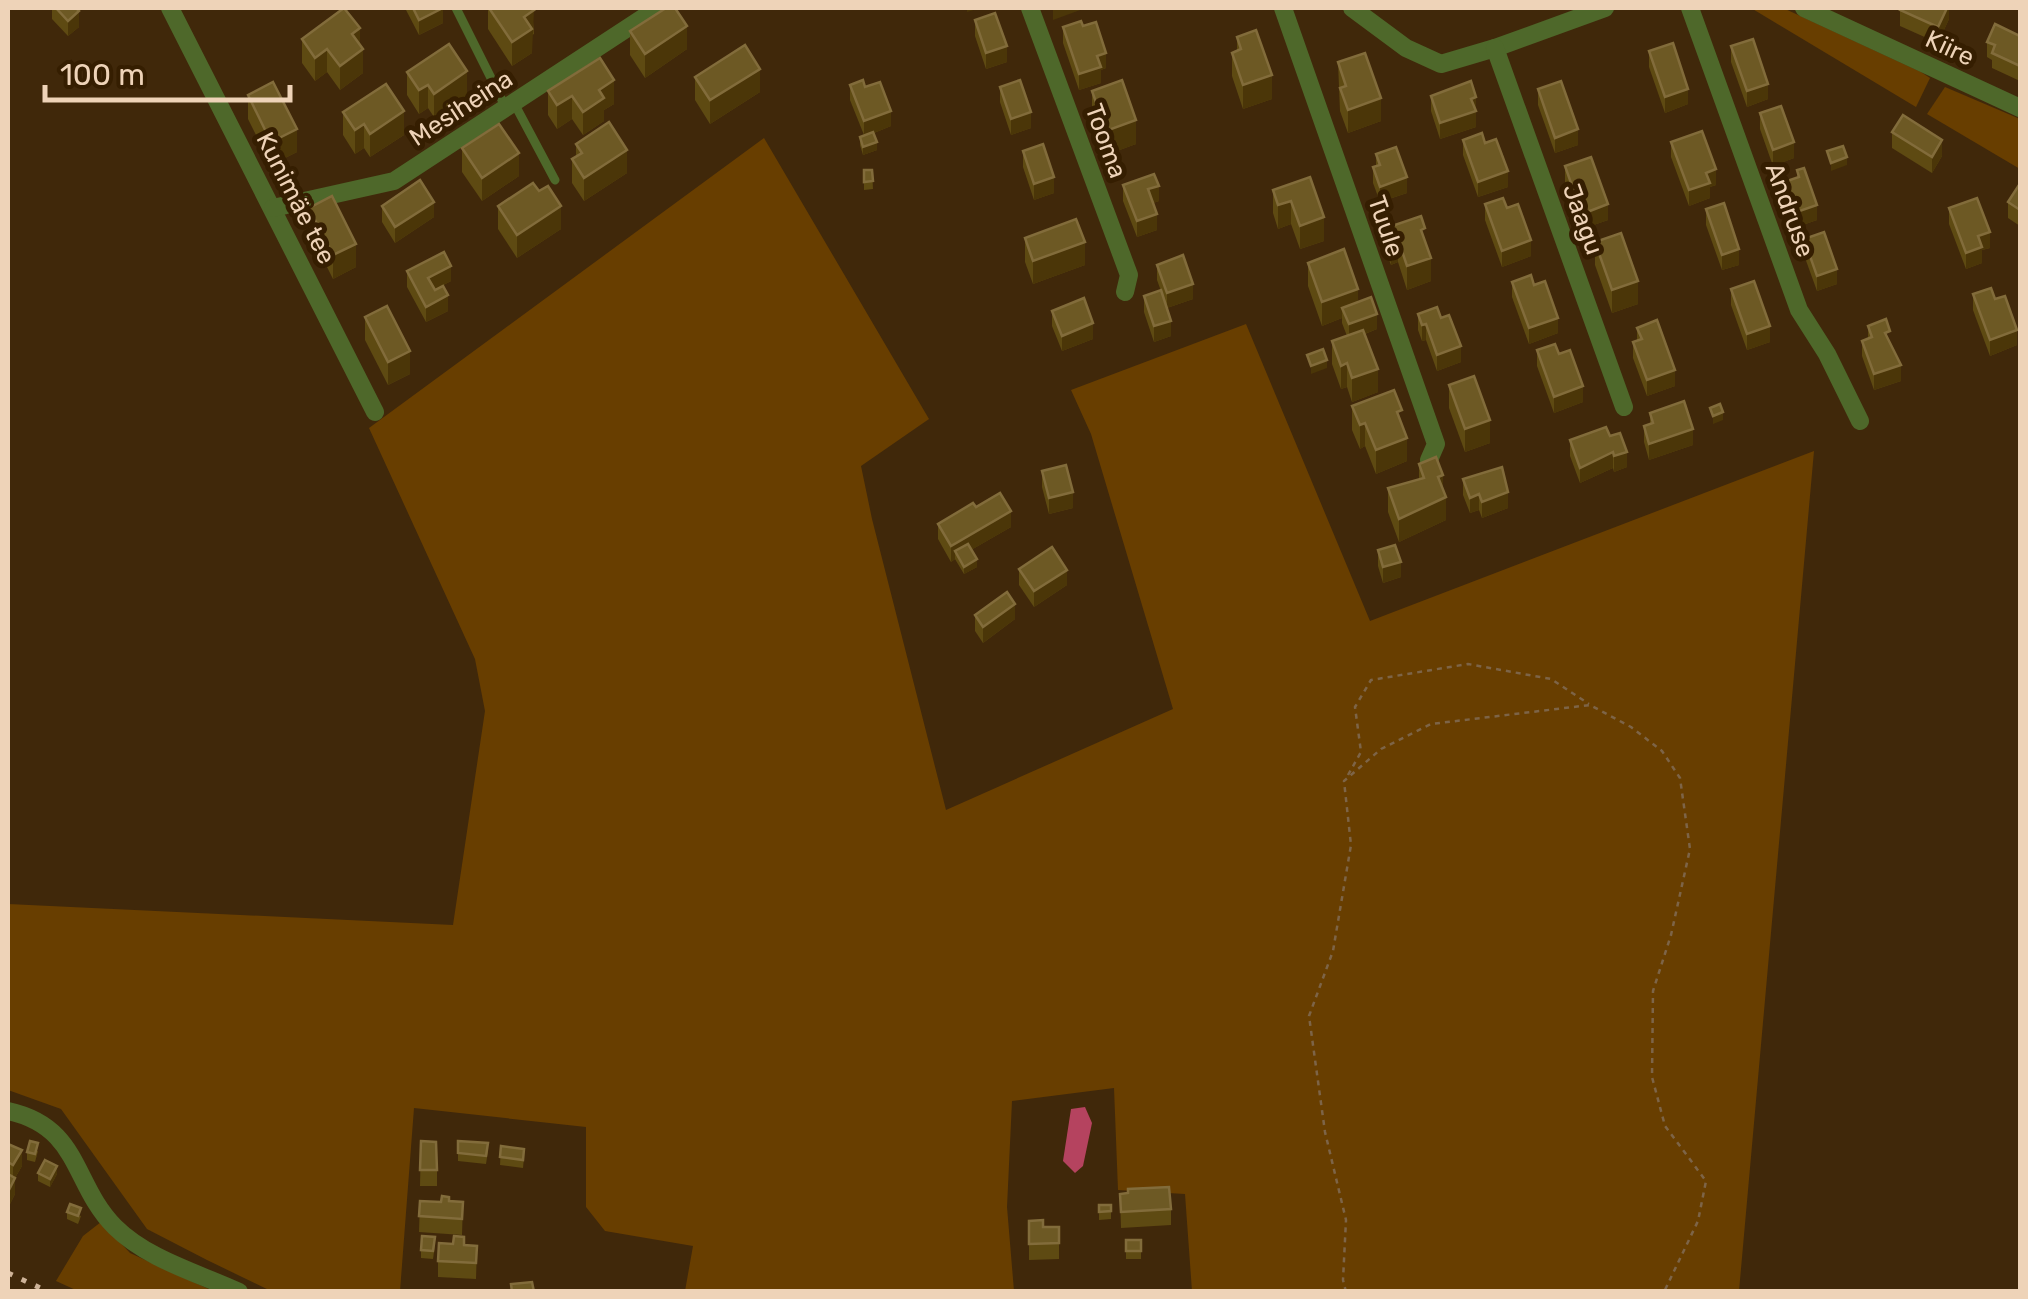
<svg xmlns="http://www.w3.org/2000/svg" width="2028" height="1299" font-family="Rubik,sans-serif">
  <style>
    .green { fill: #683e00 }
    .water { fill: #b5435f }
    .lines { fill: none; stroke-linecap: round; stroke-linejoin: round }
    .path { stroke: #7d6447; stroke-width: 2.5; stroke-dasharray: 5 5; stroke-linecap: butt }
    .lane { stroke: #4e682a; stroke-width: 9 }
    .street { stroke: #4e682a; stroke-width: 18 }
    .rail { stroke: #ceb398; stroke-width: 5; stroke-dasharray: 5 10; stroke-linecap: butt }
    .wall { fill: #5e4a12 }
    .shaded-wall { fill: #4b3608 }
    .building { fill: #6d5924; stroke: #826c3b; stroke-width: 2.5 }
    .labels { text-anchor: middle; dominant-baseline: central; stroke-width: 10; stroke-linejoin: round; paint-order: stroke }
    .street-label { font-size: 25px; fill: #eed3b8; stroke: #351e01 }
  </style>
  <rect width="100%" height="100%" fill="#40280a"/>
  <g class="green">
    <polygon points="1751,8 1783,8 1921,72 1930,78 1916,107"/>
    <polygon points="1945,87 2020,119 2020,169 1927,114"/>
    <polygon points="764,138 929,419 861,466 872,519 946,810 1173,709 1091,434 1071,390 1246,324 1370,621 1814,451 1739,1291 1192,1291 1185,1194 1118,1190 1114,1088 1012,1101 1007,1207 1014,1291 685,1291 693,1246 605,1231 586,1207 586,1127 414,1108 400,1291 271,1291 207,1260 147,1229 61,1109 8,1090 8,904 453,925 485,711 475,659 369,428"/>
    <polygon points="101,1222 130,1253 213,1291 78,1291 56,1281 83,1236"/>
  </g>
  <polygon class="water" points="1085,1107 1092,1123 1083,1166 1075,1173 1063,1161 1071,1109"/>
  <g class="lines">
    <g class="path">
      <polyline points="1348,775 1361,752 1355,707 1371,680 1468,664 1551,679 1589,704"/>
      <polyline points="1346,1292 1343,1280 1346,1220 1325,1132 1309,1016 1333,951 1351,845 1344,781 1381,749 1431,724 1590,705 1631,727 1662,751 1680,778 1690,849 1671,935 1653,991 1652,1077 1665,1126 1706,1181 1698,1221 1664,1292"/>
    </g>
    <g class="lane">
      <polyline points="456,8 506,108"/>
      <polyline points="514,103 555,180"/>
    </g>
    <g class="street">
      <polyline points="170,8 375,412"/>
      <polyline points="1030,8 1129,275 1125,292"/>
      <polyline points="1283,8 1436,444 1429,460"/>
      <polyline points="1352,8 1406,48 1441,64 1495,48 1605,8"/>
      <polyline points="1690,8 1799,310 1827,354 1860,421"/>
      <polyline points="1804,8 2020,108"/>
      <polyline points="1495,48 1624,407"/>
      <polyline points="273,208 394,181 658,8"/>
      <path d="M 8,1111 C 81,1127 72,1184 115,1227 C 147,1259 198,1273 239,1292"/>
    </g>
    <polyline class="rail" points="8,1273 49,1292"/>
  </g>
  <g class="wall">
    <polygon points="52,8 76,8 79,27 68,36 52,19"/>
    <polygon points="405,8 443,8 443,23 419,35"/>
    <polygon points="488,8 532,8 534,34 532,35 532,53 512,66 488,29"/>
    <polygon points="1949,8 1949,19 1938,43 1900,26 1900,10"/>
    <polygon points="975,20 1007,62 986,69 975,36"/>
    <polygon points="1083,26 1106,68 1101,70 1101,83 1079,90 1063,43 1063,27"/>
    <polygon points="630,31 687,49 645,78 630,55"/>
    <polygon points="2020,36 2020,81 1992,68 1992,60 1987,57 1987,42"/>
    <polygon points="1237,37 1272,99 1243,109 1232,76 1232,53 1237,51"/>
    <polygon points="302,39 360,45 363,73 340,90 327,72 315,81 302,63"/>
    <polygon points="1731,46 1768,99 1747,107 1731,62"/>
    <polygon points="1649,51 1688,104 1665,113 1649,67"/>
    <polygon points="1338,62 1381,121 1348,133 1340,111"/>
    <polygon points="407,72 467,95 434,117 428,108 419,114 407,95"/>
    <polygon points="695,77 760,92 710,124 695,100"/>
    <polygon points="850,85 865,87 891,126 874,133 877,150 863,155 860,145 860,137 864,135 850,100"/>
    <polygon points="1000,87 1031,128 1011,135 1000,102"/>
    <polygon points="1538,89 1578,145 1555,153 1538,105"/>
    <polygon points="548,91 614,104 604,110 604,121 583,135 572,119 557,129 548,115"/>
    <polygon points="1092,91 1136,144 1106,155 1092,115"/>
    <polygon points="248,95 297,152 271,165 248,119"/>
    <polygon points="1431,96 1476,97 1476,127 1440,139 1431,111"/>
    <polygon points="343,112 404,135 370,157 364,148 355,154 343,135"/>
    <polygon points="1760,113 1794,158 1773,166 1760,129"/>
    <polygon points="1892,132 1942,156 1932,173 1892,148"/>
    <polygon points="1463,140 1485,143 1508,187 1478,197 1463,155"/>
    <polygon points="1671,142 1716,185 1710,187 1710,198 1689,206 1671,157"/>
    <polygon points="576,144 627,173 584,201 572,183 572,159 576,157"/>
    <polygon points="462,148 519,176 482,201 462,172"/>
    <polygon points="1023,151 1054,193 1034,200 1023,167"/>
    <polygon points="1376,154 1407,193 1380,202 1373,183 1373,167 1376,166"/>
    <polygon points="1565,166 1608,220 1582,229 1565,182"/>
    <polygon points="864,170 872,170 873,189 864,190"/>
    <polygon points="1797,170 1817,220 1794,228 1784,198 1784,182 1797,178"/>
    <polygon points="1310,177 1324,241 1300,249 1291,224 1278,229 1273,213 1273,190"/>
    <polygon points="1123,185 1159,201 1153,203 1157,230 1137,237 1123,201"/>
    <polygon points="2020,186 2020,226 2008,218 2008,202"/>
    <polygon points="1485,204 1507,208 1531,256 1502,267 1485,220"/>
    <polygon points="382,206 434,217 395,243 382,222"/>
    <polygon points="498,206 561,229 517,258 498,229"/>
    <polygon points="309,208 356,267 333,279 309,231"/>
    <polygon points="1949,208 1990,248 1982,250 1982,263 1966,269 1949,224"/>
    <polygon points="1706,209 1739,265 1722,270 1706,225"/>
    <polygon points="1386,228 1425,242 1431,281 1407,290 1398,262 1391,265 1386,252"/>
    <polygon points="1025,238 1085,265 1033,284 1025,262"/>
    <polygon points="1804,239 1837,284 1817,291 1804,255"/>
    <polygon points="1595,242 1638,304 1612,313 1595,265"/>
    <polygon points="1308,263 1358,302 1377,329 1365,334 1378,392 1352,402 1347,387 1341,389 1332,364 1332,341 1347,336 1342,323 1342,318 1322,326 1308,286"/>
    <polygon points="1157,265 1193,299 1167,308 1171,336 1154,342 1144,312 1144,296 1161,291 1157,280"/>
    <polygon points="407,271 451,281 434,290 448,311 426,322 407,287"/>
    <polygon points="1512,282 1534,285 1558,333 1529,344 1512,297"/>
    <polygon points="1731,289 1770,342 1747,350 1731,305"/>
    <polygon points="1973,294 1995,299 2017,345 1990,356 1973,310"/>
    <polygon points="1052,311 1093,339 1062,351 1052,326"/>
    <polygon points="1418,314 1441,318 1461,362 1437,371 1426,340 1422,341 1418,330"/>
    <polygon points="365,317 410,374 388,385 365,340"/>
    <polygon points="1868,326 1901,381 1874,390 1862,356 1862,341 1868,338"/>
    <polygon points="1637,328 1675,386 1647,396 1633,358 1633,342 1637,341"/>
    <polygon points="1537,350 1559,354 1583,402 1554,413 1537,366"/>
    <polygon points="1449,385 1490,443 1465,452 1449,408"/>
    <polygon points="1352,406 1402,425 1407,461 1376,474 1365,446 1360,449 1352,430"/>
    <polygon points="1650,413 1693,445 1649,460 1644,442 1644,426 1650,424"/>
    <polygon points="1610,436 1627,467 1614,472 1613,468 1580,483 1570,456 1570,440"/>
    <polygon points="1419,464 1443,490 1446,520 1399,542 1388,512 1388,488 1419,480"/>
    <polygon points="1042,471 1073,508 1049,514 1042,487"/>
    <polygon points="1463,479 1508,508 1482,518 1479,510 1470,513 1463,495"/>
    <polygon points="976,507 1011,527 971,550 977,567 964,574 955,559 951,562 938,539 938,524"/>
    <polygon points="1378,550 1401,577 1383,583 1378,566"/>
    <polygon points="1019,569 1067,585 1034,607 1019,585"/>
    <polygon points="975,615 1015,619 983,643 975,631"/>
    <polygon points="421,1141 437,1170 437,1186 420,1186"/>
    <polygon points="458,1141 488,1151 486,1164 458,1161"/>
    <polygon points="8,1144 22,1166 15,1178 15,1194 9,1206 8,1205"/>
    <polygon points="501,1146 524,1157 523,1168 500,1165"/>
    <polygon points="38,1151 35,1162 27,1160 27,1152"/>
    <polygon points="38,1173 57,1174 50,1187 38,1181"/>
    <polygon points="1120,1194 1171,1209 1171,1225 1121,1228"/>
    <polygon points="420,1201 463,1202 462,1235 419,1232"/>
    <polygon points="1099,1205 1111,1205 1111,1219 1099,1220"/>
    <polygon points="67,1212 81,1216 78,1224 67,1219"/>
    <polygon points="1029,1221 1043,1227 1059,1227 1059,1259 1029,1260"/>
    <rect x="1126" y="1240" width="15" height="19"/>
    <polygon points="435,1245 433,1259 421,1258 421,1250"/>
    <polygon points="464,1245 477,1246 476,1279 438,1277 438,1261"/>
  </g>
  <g class="shaded-wall">
    <polygon points="443,8 443,23 419,35 419,20"/>
    <polygon points="967,8 980,8 967,12"/>
    <polygon points="1053,8 1083,8 1083,9 1053,20"/>
    <polygon points="1947,8 1949,8 1949,19 1938,43 1938,27"/>
    <polygon points="534,10 532,53 512,66 512,42 524,17"/>
    <polygon points="79,11 79,27 68,36 68,21"/>
    <polygon points="687,26 687,49 645,78 645,54"/>
    <polygon points="360,28 360,52 363,49 363,73 340,90 340,66 352,34"/>
    <polygon points="1007,46 1007,62 986,69 986,53"/>
    <polygon points="327,49 327,72 315,81 315,58"/>
    <polygon points="1106,53 1106,68 1101,70 1101,83 1079,90 1079,74 1097,56"/>
    <polygon points="760,69 760,92 710,124 710,100"/>
    <polygon points="467,71 467,95 434,117 434,94"/>
    <polygon points="1272,75 1272,99 1243,109 1243,85"/>
    <polygon points="614,80 614,104 604,110 604,121 583,135 583,112 599,90"/>
    <polygon points="1768,84 1768,99 1747,107 1747,91"/>
    <polygon points="428,85 428,108 419,114 419,90"/>
    <polygon points="1688,89 1688,104 1665,113 1665,97"/>
    <polygon points="572,96 572,119 557,129 557,105"/>
    <polygon points="1476,97 1476,127 1440,139 1440,123 1471,99"/>
    <polygon points="1381,98 1381,121 1348,133 1348,110"/>
    <polygon points="404,111 404,135 370,157 370,134"/>
    <polygon points="891,111 891,126 864,137 864,121"/>
    <polygon points="1031,112 1031,128 1011,135 1011,119"/>
    <polygon points="1136,120 1136,144 1106,155 1106,131"/>
    <polygon points="364,124 364,148 355,154 355,130"/>
    <polygon points="297,129 297,152 271,165 271,142"/>
    <polygon points="1578,129 1578,145 1555,153 1555,138"/>
    <polygon points="1942,140 1942,156 1932,173 1932,157"/>
    <polygon points="877,142 877,150 863,155 863,147"/>
    <polygon points="1794,142 1794,158 1773,166 1773,150"/>
    <polygon points="627,150 627,173 584,201 584,178"/>
    <polygon points="519,153 519,176 482,201 482,178"/>
    <polygon points="1847,157 1847,165 1831,171 1831,163"/>
    <polygon points="1716,169 1716,185 1710,187 1710,198 1689,206 1689,190 1706,173"/>
    <polygon points="1508,171 1508,187 1478,197 1478,182"/>
    <polygon points="1054,177 1054,193 1034,200 1034,184"/>
    <polygon points="1407,177 1407,193 1380,202 1380,187"/>
    <polygon points="1159,186 1159,201 1148,205 1148,189"/>
    <polygon points="1291,201 1291,224 1278,229 1278,205"/>
    <polygon points="434,202 434,217 395,243 395,227"/>
    <polygon points="1608,204 1608,220 1582,229 1582,214"/>
    <polygon points="1817,205 1817,220 1794,228 1794,213"/>
    <polygon points="561,206 561,229 517,258 517,235"/>
    <polygon points="1157,214 1157,230 1137,237 1137,221"/>
    <polygon points="1324,217 1324,241 1300,249 1300,226"/>
    <polygon points="1990,232 1990,248 1982,250 1982,263 1966,269 1966,253 1978,236"/>
    <polygon points="1398,239 1398,262 1391,265 1391,241"/>
    <polygon points="1531,240 1531,256 1502,267 1502,251"/>
    <polygon points="1085,242 1085,265 1033,284 1033,261"/>
    <polygon points="356,244 356,267 333,279 333,255"/>
    <polygon points="1739,249 1739,265 1722,270 1722,255"/>
    <polygon points="1431,258 1431,281 1407,290 1407,266"/>
    <polygon points="451,266 451,281 428,293 428,278"/>
    <polygon points="1837,269 1837,284 1817,291 1817,276"/>
    <polygon points="1638,281 1638,304 1612,313 1612,290"/>
    <polygon points="1193,284 1193,299 1167,308 1167,293"/>
    <polygon points="1358,289 1358,312 1342,308 1342,318 1322,326 1322,302"/>
    <polygon points="448,295 448,311 426,322 426,307"/>
    <polygon points="1377,314 1377,329 1349,340 1349,324"/>
    <polygon points="1558,318 1558,333 1529,344 1529,328"/>
    <polygon points="1171,321 1171,336 1154,342 1154,326"/>
    <polygon points="1093,323 1093,339 1062,351 1062,336"/>
    <polygon points="1426,324 1426,340 1422,341 1422,325"/>
    <polygon points="1770,326 1770,342 1747,350 1747,334"/>
    <polygon points="2017,330 2017,345 1990,356 1990,340"/>
    <polygon points="1461,346 1461,362 1437,371 1437,355"/>
    <polygon points="410,351 410,374 388,385 388,362"/>
    <polygon points="1327,360 1327,368 1311,374 1311,366"/>
    <polygon points="1347,363 1347,387 1341,389 1341,366"/>
    <polygon points="1901,365 1901,381 1874,390 1874,374"/>
    <polygon points="1378,369 1378,392 1352,402 1352,378"/>
    <polygon points="1675,370 1675,386 1647,396 1647,380"/>
    <polygon points="1583,386 1583,402 1554,413 1554,397"/>
    <polygon points="1723,412 1723,420 1713,424 1713,416"/>
    <polygon points="1490,420 1490,443 1465,452 1465,429"/>
    <polygon points="1365,423 1365,446 1360,449 1360,425"/>
    <polygon points="1693,429 1693,445 1649,460 1649,444"/>
    <polygon points="1407,438 1407,461 1376,474 1376,450"/>
    <polygon points="1613,452 1613,468 1580,483 1580,468"/>
    <polygon points="1627,452 1627,467 1614,472 1614,456"/>
    <polygon points="1443,475 1443,498 1446,497 1446,520 1399,542 1399,519 1438,477"/>
    <polygon points="1073,492 1073,508 1049,514 1049,498"/>
    <polygon points="1508,492 1508,508 1482,518 1482,502"/>
    <polygon points="1479,494 1479,510 1470,513 1470,498"/>
    <polygon points="1011,511 1011,527 959,557 955,551 955,559 951,562 951,546"/>
    <polygon points="977,559 977,567 964,574 964,567"/>
    <polygon points="1401,562 1401,577 1383,583 1383,567"/>
    <polygon points="1067,570 1067,585 1034,607 1034,591"/>
    <polygon points="1015,604 1015,619 983,643 983,627"/>
    <polygon points="22,1150 22,1166 13,1181 13,1165"/>
    <polygon points="57,1166 57,1174 50,1187 50,1179"/>
    <polygon points="15,1178 15,1194 9,1206 9,1190"/>
  </g>
  <g class="building">
    <polygon points="56,8 76,8 79,11 68,21"/>
    <polygon points="344,8 360,28 352,34 363,49 340,66 327,49 315,58 302,39"/>
    <polygon points="413,8 443,8 419,20"/>
    <polygon points="489,8 532,8 534,10 524,17 532,29 512,42"/>
    <polygon points="666,8 675,8 687,26 645,54 630,31"/>
    <polygon points="1901,8 1947,8 1938,27 1900,10"/>
    <polygon points="995,13 1007,46 986,53 975,20"/>
    <polygon points="1081,21 1083,26 1096,22 1106,53 1097,56 1101,67 1079,74 1063,27"/>
    <polygon points="1995,24 2020,36 2020,66 1992,53 1995,45 1987,42"/>
    <polygon points="1256,30 1272,75 1243,85 1232,53 1241,49 1237,37"/>
    <polygon points="1753,39 1768,84 1747,91 1731,46"/>
    <polygon points="1673,43 1688,89 1665,97 1649,51"/>
    <polygon points="449,44 467,71 434,94 428,85 419,90 407,72"/>
    <polygon points="745,45 760,69 710,100 695,77"/>
    <polygon points="1365,53 1381,98 1348,110 1340,88 1346,86 1338,62"/>
    <polygon points="600,58 614,80 599,90 604,98 583,112 572,96 557,105 548,91"/>
    <polygon points="863,80 865,87 880,82 891,111 864,121 850,85"/>
    <polygon points="1020,80 1031,112 1011,119 1000,87"/>
    <polygon points="1122,80 1136,120 1106,131 1092,91"/>
    <polygon points="1471,81 1476,97 1471,99 1476,111 1440,123 1431,96"/>
    <polygon points="1561,81 1578,129 1555,138 1538,89"/>
    <polygon points="273,82 297,129 271,142 248,95"/>
    <polygon points="386,84 404,111 370,134 364,124 355,130 343,112"/>
    <polygon points="1781,106 1794,142 1773,150 1760,113"/>
    <polygon points="1903,115 1942,140 1932,157 1892,132"/>
    <polygon points="609,122 627,150 584,178 572,159 582,153 576,144"/>
    <polygon points="499,124 519,153 482,178 462,148"/>
    <polygon points="1702,131 1716,169 1706,173 1710,183 1689,190 1671,142"/>
    <polygon points="873,132 877,142 863,147 860,137"/>
    <polygon points="1482,133 1485,143 1496,139 1508,171 1478,182 1463,140"/>
    <polygon points="1043,144 1054,177 1034,184 1023,151"/>
    <polygon points="1843,146 1847,157 1831,163 1827,151"/>
    <polygon points="1396,147 1407,177 1380,187 1373,167 1380,165 1376,154"/>
    <polygon points="1591,157 1608,204 1582,214 1565,166"/>
    <polygon points="1804,168 1817,205 1794,213 1784,182 1799,177 1797,170"/>
    <polygon points="864,170 872,170 873,181 864,182"/>
    <polygon points="1154,174 1159,186 1148,189 1157,214 1137,221 1123,185"/>
    <polygon points="1310,177 1324,217 1300,226 1291,201 1278,205 1273,190"/>
    <polygon points="420,180 434,202 395,227 382,206"/>
    <polygon points="533,183 539,191 548,186 561,206 517,235 498,206"/>
    <polygon points="2019,185 2020,186 2020,210 2008,202"/>
    <polygon points="332,196 356,244 333,255 309,208"/>
    <polygon points="1503,198 1507,208 1518,204 1531,240 1502,251 1485,204"/>
    <polygon points="1977,198 1990,232 1978,236 1982,247 1966,253 1949,208"/>
    <polygon points="1724,203 1739,249 1722,255 1706,209"/>
    <polygon points="1421,216 1425,228 1421,230 1431,258 1407,266 1398,239 1391,241 1386,228"/>
    <polygon points="1076,219 1085,242 1033,261 1025,238"/>
    <polygon points="1824,232 1837,269 1817,276 1804,239"/>
    <polygon points="1621,233 1638,281 1612,290 1595,242"/>
    <polygon points="1344,249 1358,289 1322,302 1308,263"/>
    <polygon points="444,252 451,266 428,278 435,290 443,286 448,295 426,307 407,271"/>
    <polygon points="1183,255 1193,284 1167,293 1157,265"/>
    <polygon points="1531,275 1534,285 1545,281 1558,318 1529,328 1512,282"/>
    <polygon points="1754,281 1770,326 1747,334 1731,289"/>
    <polygon points="1991,288 1995,299 2005,296 2017,330 1990,340 1973,294"/>
    <polygon points="1161,290 1171,321 1154,326 1144,296"/>
    <polygon points="1371,297 1377,314 1349,324 1342,308"/>
    <polygon points="1084,298 1093,323 1062,336 1052,311"/>
    <polygon points="387,306 410,351 388,362 365,317"/>
    <polygon points="1437,307 1441,318 1449,315 1461,346 1437,355 1426,324 1422,325 1418,314"/>
    <polygon points="1886,319 1890,331 1885,333 1901,365 1874,374 1862,341 1872,337 1868,326"/>
    <polygon points="1657,320 1675,370 1647,380 1633,342 1642,339 1637,328"/>
    <polygon points="1363,330 1378,369 1352,378 1347,363 1341,366 1332,341"/>
    <polygon points="1555,344 1559,354 1570,350 1583,386 1554,397 1537,350"/>
    <polygon points="1323,349 1327,360 1311,366 1307,355"/>
    <polygon points="1474,376 1490,420 1465,429 1449,385"/>
    <polygon points="1394,390 1402,410 1397,412 1407,438 1376,450 1365,423 1360,425 1352,406"/>
    <polygon points="1684,401 1693,429 1649,444 1644,426 1653,423 1650,413"/>
    <polygon points="1720,404 1723,412 1713,416 1710,408"/>
    <polygon points="1606,427 1610,436 1620,433 1627,452 1614,456 1613,452 1580,468 1570,440"/>
    <polygon points="1436,457 1443,475 1438,477 1446,497 1399,519 1388,488 1424,478 1419,464"/>
    <polygon points="1066,465 1073,492 1049,498 1042,471"/>
    <polygon points="1502,467 1508,492 1482,502 1479,494 1470,498 1463,479"/>
    <polygon points="1000,493 1011,511 951,546 938,524 973,503 976,507"/>
    <polygon points="968,544 977,559 964,567 955,551"/>
    <polygon points="1395,545 1401,562 1383,567 1378,550"/>
    <polygon points="1052,547 1067,570 1034,591 1019,569"/>
    <polygon points="1007,592 1015,604 983,627 975,615"/>
    <polygon points="30,1141 38,1143 35,1154 27,1152"/>
    <polygon points="421,1141 436,1142 437,1170 420,1170"/>
    <polygon points="458,1141 488,1143 486,1156 458,1153"/>
    <polygon points="8,1144 22,1150 13,1165 8,1162"/>
    <polygon points="501,1146 524,1149 523,1160 500,1157"/>
    <polygon points="45,1160 57,1166 50,1179 38,1173"/>
    <polygon points="8,1174 15,1178 9,1190 8,1189"/>
    <polygon points="1169,1187 1171,1209 1121,1212 1120,1194 1128,1193 1128,1189"/>
    <polygon points="442,1196 449,1197 449,1201 463,1202 462,1219 419,1216 420,1201 441,1202"/>
    <polygon points="70,1204 81,1208 78,1216 67,1212"/>
    <polygon points="1099,1205 1111,1205 1111,1211 1099,1212"/>
    <polygon points="1043,1220 1043,1227 1059,1227 1059,1243 1029,1244 1029,1221"/>
    <polygon points="422,1236 435,1237 433,1251 421,1250"/>
    <polygon points="454,1236 464,1237 464,1245 477,1246 476,1263 438,1261 439,1243 453,1244"/>
    <rect x="1126" y="1240" width="15" height="11"/>
    <polygon points="532,1282 534,1292 512,1292 511,1284"/>
  </g>
  <g class="labels">
    <g class="street-label">
      <text transform="translate(1950 48) rotate(25)">Kiire</text>
      <text transform="translate(461 108) rotate(-33)">Mesiheina</text>
      <text transform="translate(1106 141) rotate(70)">Tooma</text>
      <text transform="translate(296 198) rotate(63)">Kunimäe tee</text>
      <text transform="translate(1790 210) rotate(70)">Andruse</text>
      <text transform="translate(1583 219) rotate(70)">Jaagu</text>
      <text transform="translate(1386 226) rotate(71)">Tuule</text>
    </g>
  </g>
  <rect width="2028" height="1299" fill="none" stroke="#eed3b8" stroke-width="20"/>
  <path d="M45 85v15h245v-15" fill="none" stroke="#eed3b8" stroke-width="5"/>
  <text x="60" y="85" font-size="30" fill="#eed3b8" stroke="#351e01" stroke-width="8" paint-order="stroke">100 m</text>
</svg>
